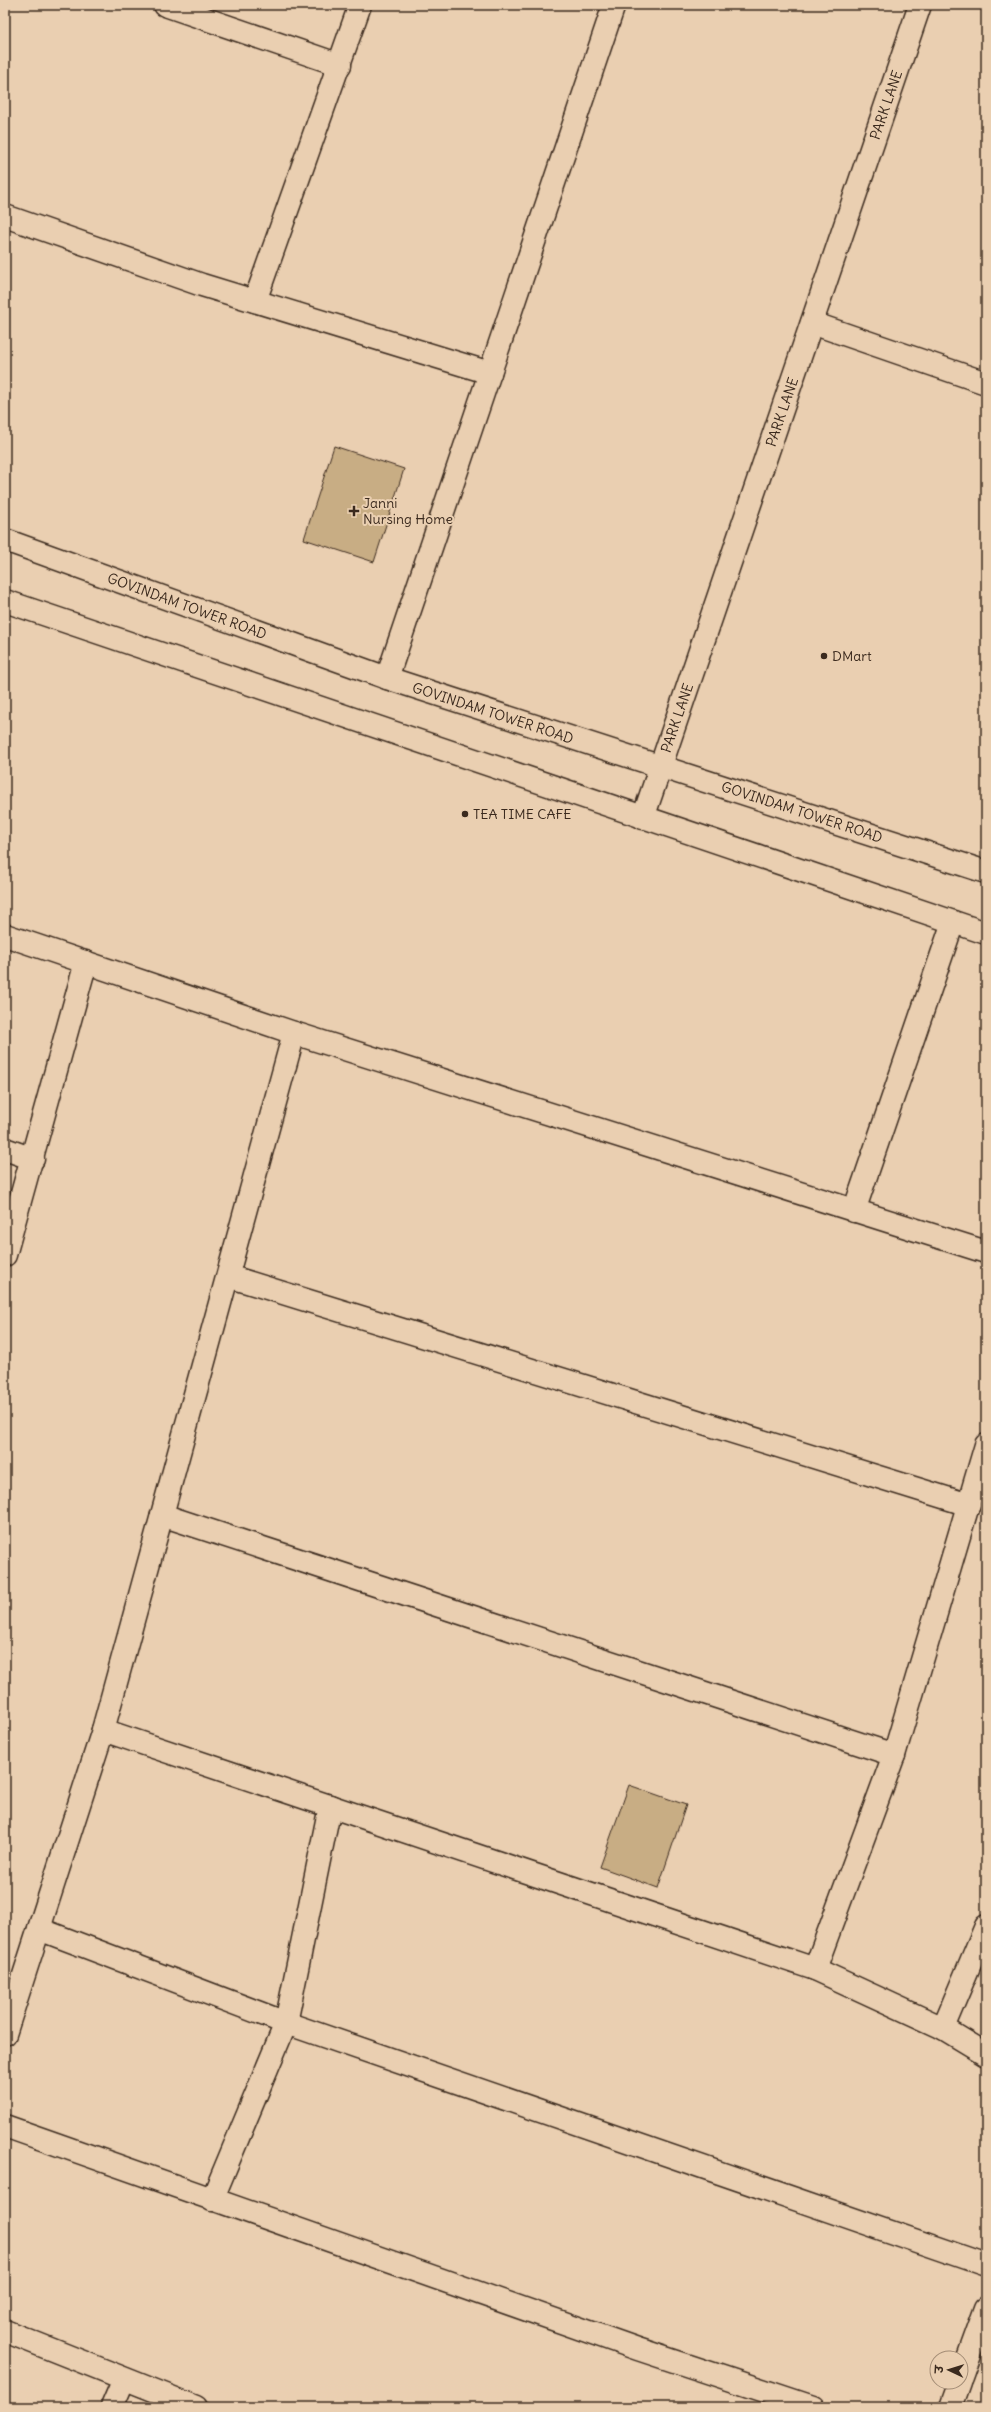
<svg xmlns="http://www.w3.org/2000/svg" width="991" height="2412" font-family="Delius,'Playpen Sans Deva',sans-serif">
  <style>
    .building { fill: #c8ad84; stroke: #3b2a1e }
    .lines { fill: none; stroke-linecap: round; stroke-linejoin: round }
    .minor-casing { stroke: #3b2a1e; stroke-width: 25 }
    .minor { stroke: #eacfb1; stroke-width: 22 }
    .poi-dot { fill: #3b2a1e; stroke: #eacfb1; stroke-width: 1.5 }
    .labels { text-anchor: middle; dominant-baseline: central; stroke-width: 4; stroke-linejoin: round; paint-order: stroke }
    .street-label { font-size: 14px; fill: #3b2a1e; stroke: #eacfb1 }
    .poi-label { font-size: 14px; fill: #3b2a1e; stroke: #eacfb1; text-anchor: start }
  </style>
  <rect width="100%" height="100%" fill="#eacfb1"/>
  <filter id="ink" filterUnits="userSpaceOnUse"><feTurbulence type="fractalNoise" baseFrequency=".025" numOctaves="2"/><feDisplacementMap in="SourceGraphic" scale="8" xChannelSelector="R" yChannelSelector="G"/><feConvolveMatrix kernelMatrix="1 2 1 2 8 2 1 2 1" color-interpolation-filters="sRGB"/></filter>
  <g filter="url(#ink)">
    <g class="building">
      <polygon points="334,446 404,469 374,562 304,539"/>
      <polygon points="629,1785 686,1805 658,1888 600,1867"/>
    </g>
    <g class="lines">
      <g class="minor-casing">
        <g id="minor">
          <polyline points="165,5 340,65"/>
          <polyline points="5,216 202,285 490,373"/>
          <polyline points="255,301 360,5"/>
          <polyline points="812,323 986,383"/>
          <polyline points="5,540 387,678 986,872"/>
          <polyline points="5,601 986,933"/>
          <polyline points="387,678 614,5"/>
          <polyline points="643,818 920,5"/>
          <polyline points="5,935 294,1033 986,1252"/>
          <polyline points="5,1149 33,1159"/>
          <polyline points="854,1211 953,922"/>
          <polyline points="5,1255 86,962"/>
          <polyline points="228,1276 969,1505"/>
          <polyline points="162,1515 894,1755"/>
          <polyline points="103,1730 815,1969 943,2028 986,2054"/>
          <polyline points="39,1929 286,2023 986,2265"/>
          <polyline points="815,1969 894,1755 986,1445"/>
          <polyline points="943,2028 986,1926"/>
          <polyline points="5,2034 103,1730 294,1033"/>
          <polyline points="5,2126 638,2349 813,2407"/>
          <polyline points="212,2200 286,2023 330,1806"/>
          <polyline points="5,2331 196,2407"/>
          <polyline points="961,2377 986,2308"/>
          <polyline points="112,2407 124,2379"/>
          <polyline points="950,2407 959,2382"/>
        </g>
      </g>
      <use href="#minor" class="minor"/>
    </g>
  </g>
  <g class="poi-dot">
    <path d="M352 505h4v4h4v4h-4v4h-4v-4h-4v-4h4z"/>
    <circle cx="824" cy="656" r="4"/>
    <circle cx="465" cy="814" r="4"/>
  </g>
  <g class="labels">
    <g class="street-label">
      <text transform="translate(886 105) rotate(-71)">PARK LANE</text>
      <text transform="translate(782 412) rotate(-71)">PARK LANE</text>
      <text transform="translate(187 606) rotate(20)">GOVINDAM TOWER ROAD</text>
      <text transform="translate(493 713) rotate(18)">GOVINDAM TOWER ROAD</text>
      <text transform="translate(677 718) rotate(-71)">PARK LANE</text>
      <text transform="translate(802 812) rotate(18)">GOVINDAM TOWER ROAD</text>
    </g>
    <g class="poi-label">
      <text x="363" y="503">Janni<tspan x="363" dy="16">Nursing Home</tspan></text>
      <text x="832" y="656">DMart</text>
      <text x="473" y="814">TEA TIME CAFE</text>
    </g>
  </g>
  <rect width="991" height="2412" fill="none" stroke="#eacfb1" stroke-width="20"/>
  <rect x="10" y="10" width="971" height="2392" fill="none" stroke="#3b2a1e" stroke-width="1.5" filter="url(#ink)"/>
  <g transform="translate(949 2370) rotate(274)"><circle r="19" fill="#eacfb1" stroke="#a48d76"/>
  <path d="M0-3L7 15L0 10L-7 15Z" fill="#3b2a1e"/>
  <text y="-6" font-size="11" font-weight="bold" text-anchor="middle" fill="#3b2a1e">उ</text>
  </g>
</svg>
